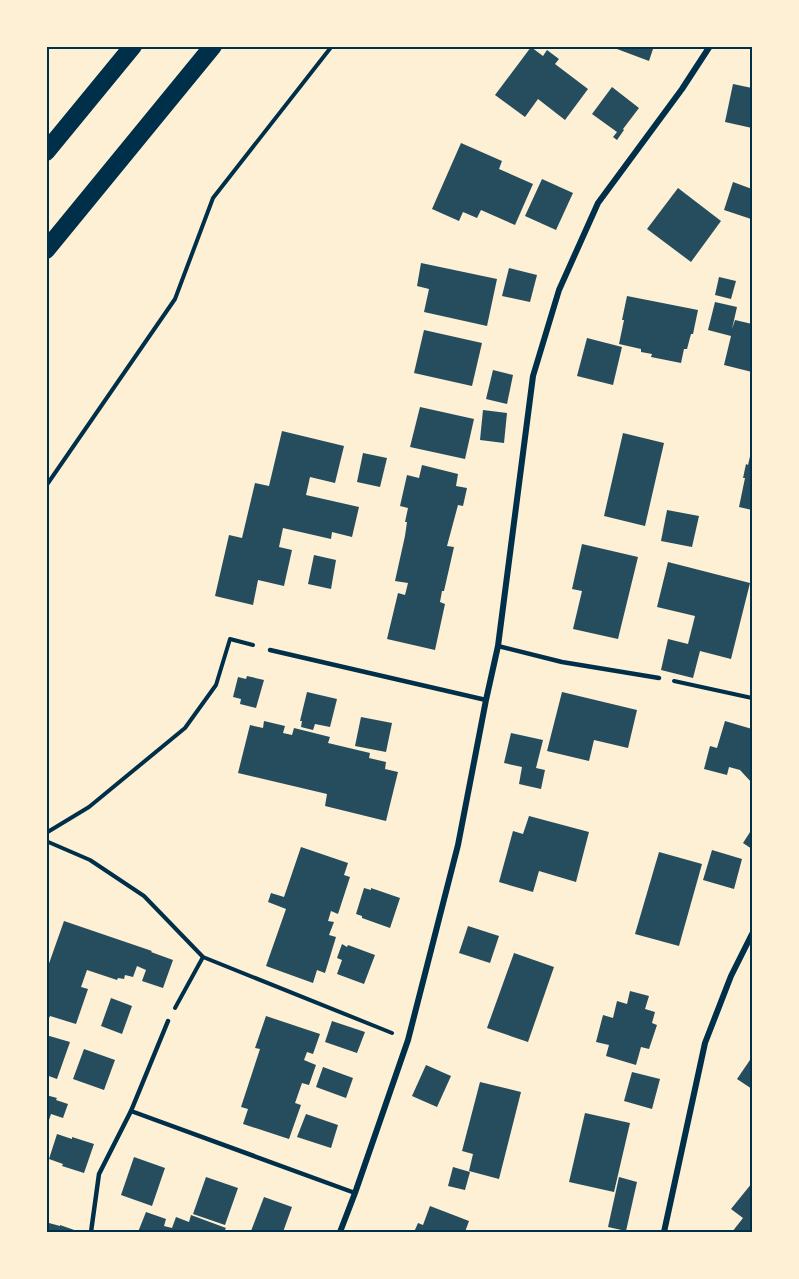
<svg xmlns="http://www.w3.org/2000/svg" width="799" height="1279" font-family="Jost,sans-serif">
  <style>
    .building { fill: #264d5e }
    .lines { fill: none; stroke-linecap: round; stroke-linejoin: round }
    .path { stroke: #003049; stroke-width: 4 }
    .service { stroke: #003049; stroke-width: 4.5 }
    .minor { stroke: #003049; stroke-width: 6 }
    .motorway { stroke: #003049; stroke-width: 18 }
    .neatline { fill: none; stroke: #003049; stroke-width: 2 }
  </style>
  <rect width="100%" height="100%" fill="#fdf0d5"/>
  <g class="building">
    <polygon points="609,46 654,46 649,61"/>
    <polygon points="531,47 543,56 547,50 559,59 555,64 588,89 565,120 538,99 525,117 495,95"/>
    <polygon points="733,84 752,88 752,128 725,122"/>
    <polygon points="612,87 639,108 623,129 624,130 617,140 613,137 617,132 592,114"/>
    <polygon points="461,143 502,161 499,169 533,184 515,225 481,210 477,218 463,212 459,221 432,209"/>
    <polygon points="542,179 573,193 556,230 525,216"/>
    <polygon points="733,182 752,189 752,213 751,219 724,210"/>
    <polygon points="678,188 721,221 691,262 647,229"/>
    <polygon points="421,263 497,279 487,326 424,312 429,289 417,286"/>
    <polygon points="509,268 537,275 530,302 502,296"/>
    <polygon points="719,277 736,281 731,299 715,295"/>
    <polygon points="627,296 698,310 693,334 691,334 687,349 684,349 681,363 651,357 652,354 641,352 641,349 619,344 624,320 622,320"/>
    <polygon points="715,302 737,307 732,329 735,320 752,324 752,372 724,365 731,336 708,330"/>
    <polygon points="424,330 482,343 472,386 414,373"/>
    <polygon points="587,338 622,347 613,385 577,376"/>
    <polygon points="493,370 513,375 507,404 486,399"/>
    <polygon points="420,407 474,419 465,459 410,447"/>
    <polygon points="483,410 507,413 504,443 480,440"/>
    <polygon points="282,431 344,446 335,483 310,477 306,495 359,507 352,537 332,532 331,539 283,528 279,547 292,550 284,586 258,580 253,605 215,596 229,535 242,538 255,483 269,486"/>
    <polygon points="623,433 664,443 645,526 604,516"/>
    <polygon points="751,452 752,452 752,510 739,507 745,478 743,478 746,464 748,465"/>
    <polygon points="363,453 387,458 380,487 357,482"/>
    <polygon points="422,465 458,474 456,486 467,488 463,506 458,505 447,546 454,547 444,591 442,591 440,602 445,604 435,650 387,639 398,593 405,595 408,583 395,581 405,536 407,522 405,522 408,508 400,506 407,475 419,478"/>
    <polygon points="667,510 699,516 692,547 661,541"/>
    <polygon points="582,544 638,557 618,639 573,629 582,591 572,589"/>
    <polygon points="314,555 336,560 331,589 308,584"/>
    <polygon points="668,562 750,583 731,659 700,651 693,678 661,670 668,639 688,644 695,616 657,607"/>
    <polygon points="247,676 264,680 256,708 240,704 241,699 233,697 238,677 246,679"/>
    <polygon points="307,692 337,699 330,727 315,724 313,730 301,727 302,721 300,721"/>
    <polygon points="562,692 637,710 628,748 594,740 589,761 547,751"/>
    <polygon points="361,717 392,723 386,752 355,746"/>
    <polygon points="264,721 285,726 283,733 292,735 294,728 330,737 328,743 370,753 369,758 386,762 385,769 398,772 386,821 325,806 327,794 238,773 250,725 263,728"/>
    <polygon points="725,721 752,729 752,783 740,770 729,767 727,775 704,769 710,746 717,748"/>
    <polygon points="511,733 543,740 536,768 545,770 541,789 519,784 522,767 504,763"/>
    <polygon points="529,816 589,832 576,882 539,871 533,892 499,882 513,831 523,834"/>
    <polygon points="752,829 752,849 743,843"/>
    <polygon points="301,847 348,863 344,875 350,877 338,914 331,911 328,921 334,922 329,935 336,937 325,973 317,970 313,983 266,966 286,909 268,902 271,893 284,897"/>
    <polygon points="712,850 742,859 734,889 703,880"/>
    <polygon points="659,852 702,864 679,946 635,934"/>
    <polygon points="364,888 371,890 371,888 400,898 390,928 362,918 362,916 356,914"/>
    <polygon points="64,921 152,951 151,952 173,960 163,988 142,981 146,970 137,966 133,977 125,975 124,979 118,978 117,980 87,970 81,987 88,989 76,1024 50,1016 46,1025 46,972"/>
    <polygon points="468,926 499,936 490,963 459,953"/>
    <polygon points="342,944 347,947 348,945 375,955 364,984 337,974 342,960 337,958"/>
    <polygon points="514,953 554,967 528,1042 487,1028"/>
    <polygon points="630,991 649,996 645,1009 655,1012 652,1023 657,1025 649,1049 641,1047 636,1065 606,1056 609,1045 596,1042 603,1015 613,1018 617,1001 627,1004"/>
    <polygon points="111,998 132,1006 122,1034 101,1026"/>
    <polygon points="266,1016 320,1034 313,1054 307,1052 304,1060 316,1065 309,1085 302,1083 295,1103 301,1105 289,1139 243,1124 248,1109 241,1107 260,1049 255,1048"/>
    <polygon points="332,1021 365,1032 357,1053 325,1042"/>
    <polygon points="46,1035 70,1042 57,1079 46,1075"/>
    <polygon points="84,1049 115,1060 104,1090 73,1079"/>
    <polygon points="752,1057 752,1089 737,1079"/>
    <polygon points="426,1065 451,1076 437,1107 412,1096"/>
    <polygon points="323,1067 353,1078 346,1098 316,1087"/>
    <polygon points="632,1072 660,1079 652,1109 624,1101"/>
    <polygon points="480,1082 521,1092 499,1179 469,1171 473,1154 462,1151"/>
    <polygon points="46,1095 57,1098 56,1100 68,1104 63,1118 51,1114 47,1126"/>
    <polygon points="585,1113 630,1123 614,1192 569,1182"/>
    <polygon points="306,1114 338,1125 331,1148 297,1137"/>
    <polygon points="57,1134 72,1139 72,1137 94,1144 84,1173 62,1166 63,1164 49,1159"/>
    <polygon points="134,1157 165,1168 152,1206 121,1195"/>
    <polygon points="453,1167 470,1172 465,1190 448,1186"/>
    <polygon points="206,1177 238,1188 225,1225 193,1214"/>
    <polygon points="619,1177 637,1182 626,1231 608,1227"/>
    <polygon points="752,1183 752,1232 732,1232 743,1218 731,1209"/>
    <polygon points="264,1197 292,1207 283,1232 251,1231"/>
    <polygon points="430,1206 469,1221 465,1232 414,1232 418,1223 423,1225"/>
    <polygon points="146,1212 166,1219 164,1226 172,1228 176,1217 189,1222 191,1215 226,1228 224,1232 138,1232"/>
    <polygon points="49,1223 60,1226 60,1225 80,1232 46,1232"/>
  </g>
  <g class="lines">
    <g class="path">
      <polyline points="46,486 175,299 213,198 332,46"/>
      <polyline points="674,681 752,698"/>
      <polyline points="46,833 89,807 185,728 216,685 230,639 253,645"/>
      <polyline points="46,841 90,860 144,896 203,957 392,1033"/>
      <polyline points="175,1008 203,957"/>
    </g>
    <g class="service">
      <polyline points="498,646 562,662 659,678"/>
      <polyline points="270,650 486,700"/>
      <polyline points="168,1021 131,1111 355,1193"/>
      <polyline points="91,1232 99,1174 131,1111"/>
    </g>
    <g class="minor">
      <polyline points="340,1232 355,1193 408,1040 458,845 486,700 498,646 533,376 559,290 598,203 682,89 710,46"/>
      <polyline points="664,1232 705,1043 731,976 752,934"/>
    </g>
    <g class="motorway">
      <polyline points="46,152 133,46"/>
      <polyline points="46,250 213,46"/>
    </g>
  </g>
  <rect width="799" height="1279" fill="none" stroke="#fdf0d5" stroke-width="96"/>
  <rect x="48" y="48" width="703" height="1183" class="neatline"/>
</svg>
